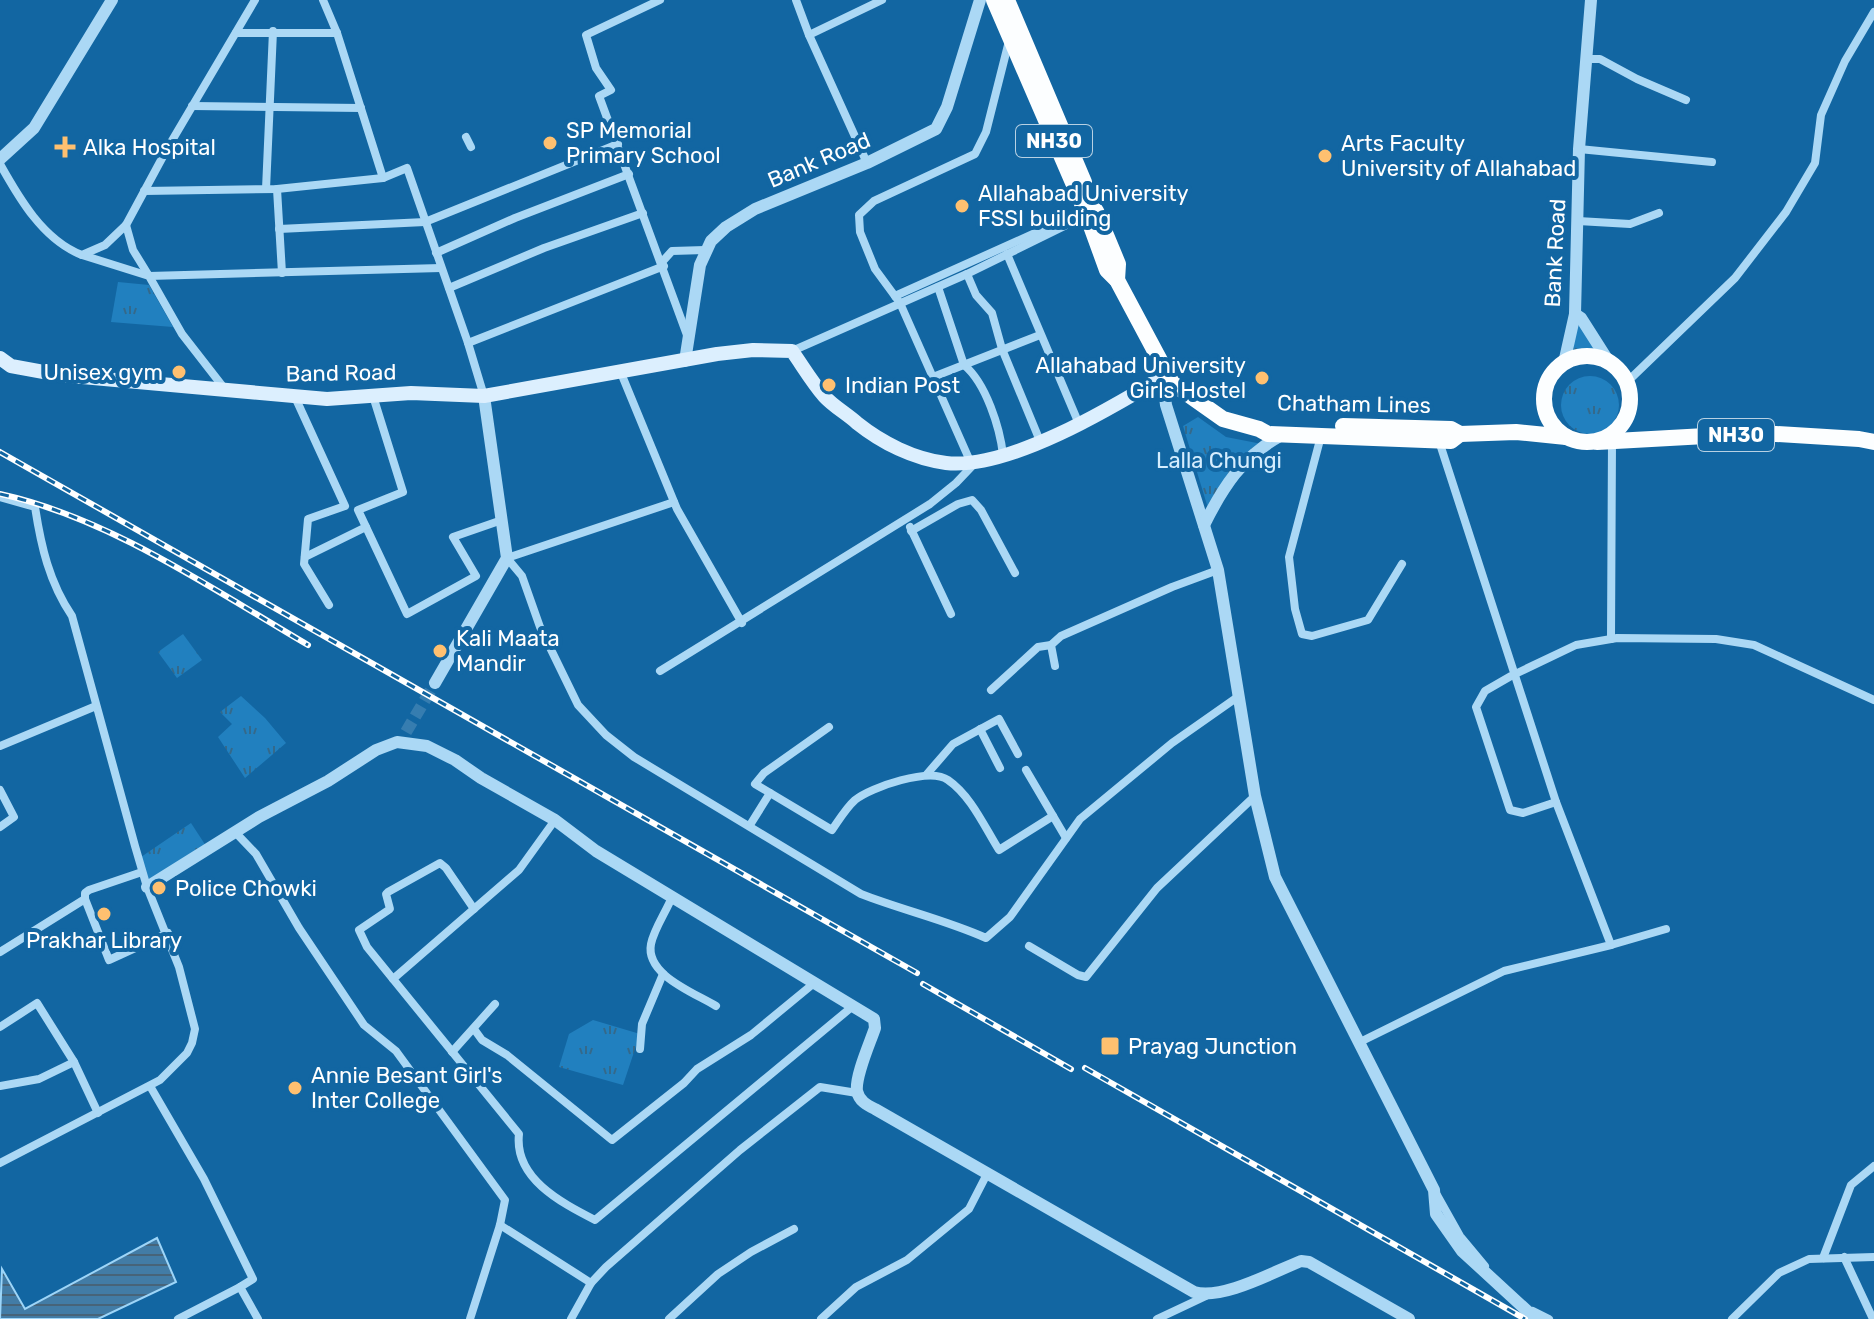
<svg xmlns="http://www.w3.org/2000/svg" width="1874" height="1319" font-family="Rubik,sans-serif">
  <style>
    .park { fill: url(#park-tufts) }
    .water { fill: url(#water-rules); stroke: #9dd5f8; stroke-width: 2 }
    .lines { fill: none; stroke-linecap: round; stroke-linejoin: round }
    .tertiary-tunnel { stroke: #367db0; stroke-width: 12; stroke-dasharray: 12 6; stroke-linecap: butt }
    .minor { stroke: #abd8f5; stroke-width: 8 }
    .tertiary { stroke: #abd8f5; stroke-width: 12 }
    .secondary { stroke: #dceffe; stroke-width: 14 }
    .trunk { stroke: #fcfeff; stroke-width: 16 }
    .rail-casing { stroke: #fff; stroke-width: 6 }
    .rail { stroke: #1266a2; stroke-width: 3; stroke-dasharray: 9; stroke-linecap: butt }
    .poi-dot { fill: #ffc070; stroke: #1266a2; stroke-width: 3 }
    .labels { text-anchor: middle; dominant-baseline: central; stroke-width: 8; stroke-linejoin: round; paint-order: stroke }
    .shield { fill: #1266a2; stroke: #b8d1e3; stroke-width: 2 }
    .shield-label { font-size: 20px; font-weight: bold; fill: #fff }
    .poi-label { font-size: 22px; fill: #fff; stroke: #1266a2; text-anchor: start }
    .street-label { font-size: 22px; fill: #fff; stroke: #1266a2 }
    .park-label { font-size: 22px; fill: #d5edfe; stroke: #1266a2 }
  </style>
  <defs>
    <pattern id="park-tufts" width="24" height="20" patternUnits="userSpaceOnUse" patternTransform="scale(2)"><rect width="24" height="20" fill="#2180bf"/><path d="M3 7l-1-3M5 7V3M7 7l1-3M15 17l-1-3M17 17v-4M19 17l1-3" fill="none" stroke="#34698b"/></pattern>
    <pattern id="water-rules" width="6" height="5" patternUnits="userSpaceOnUse" patternTransform="scale(2)"><rect width="6" height="5" fill="#427ca6"/><path d="M0 2.5h6" fill="none" stroke="#476479"/></pattern>
  </defs>
  <rect width="100%" height="100%" fill="#1266a2"/>
  <g class="park">
    <polygon points="118,282 149,285 173,327 111,322"/>
    <polygon points="1578,320 1599,354 1574,355 1573,322"/>
    <circle cx="1590" cy="405" r="29"/>
    <polygon points="1198,417 1226,437 1267,445 1246,468 1211,518 1183,426"/>
    <polygon points="183,634 202,660 177,678 158,652"/>
    <polygon points="241,696 265,718 286,743 245,778 218,737 232,724 220,712"/>
    <polygon points="191,823 206,846 149,883 141,857"/>
    <polygon points="593,1020 640,1034 623,1085 559,1067 569,1034"/>
  </g>
  <polygon class="water" points="157,1238 176,1282 98,1319 0,1319 2,1269 25,1309"/>
  <g class="lines">
    <polyline class="tertiary-tunnel" points="406,732 435,683"/>
    <g class="minor">
      <polyline points="323,0 337,33 383,178"/>
      <polyline points="660,0 586,35 596,68 611,90 599,96 687,335"/>
      <polyline points="796,0 809,35 867,163"/>
      <polyline points="236,33 337,33"/>
      <polyline points="809,35 882,0"/>
      <polyline points="1587,59 1600,59 1637,79 1686,100"/>
      <polyline points="192,106 361,108"/>
      <polyline points="466,137 471,147"/>
      <polyline points="1579,149 1712,162"/>
      <path d="M 0,164 C 19,198 43,240 82,255 L 105,245 L 126,225 L 167,149 L 255,0"/>
      <polyline points="266,189 273,31"/>
      <polyline points="277,189 282,273"/>
      <polyline points="144,191 277,189 383,178 407,168 468,343 484,396"/>
      <polyline points="1578,221 1630,224 1659,213"/>
      <polyline points="126,225 133,250 149,276 441,268"/>
      <polyline points="279,229 425,222 618,144"/>
      <polyline points="436,253 515,218 629,174"/>
      <polyline points="1007,254 1079,424"/>
      <polyline points="82,255 149,276 182,334 224,388"/>
      <polyline points="662,262 672,251 705,250"/>
      <polyline points="967,274 976,295 992,313 1002,349 1040,441"/>
      <path d="M 938,287 L 964,365 C 986,383 1000,428 1003,455"/>
      <polyline points="449,288 544,248 643,213"/>
      <polyline points="895,296 1055,224"/>
      <polyline points="468,343 664,266"/>
      <polyline points="792,351 967,274 1087,215"/>
      <polyline points="621,373 677,509 742,623"/>
      <polyline points="933,377 1040,335"/>
      <polyline points="1627,382 1735,278 1786,212 1815,163 1821,115 1845,61 1874,12"/>
      <polyline points="373,396 403,492 358,510 407,614 476,576 453,537 502,520"/>
      <polyline points="295,397 345,506 308,519 304,564 329,605"/>
      <polyline points="1321,436 1289,557 1295,609 1302,634 1312,636 1368,620 1402,564"/>
      <polyline points="970,461 900,303 875,269 860,232 859,215 874,201 975,154 986,132 1009,41"/>
      <path d="M 0,497 L 35,507 C 41,546 49,582 72,616 L 135,846 L 147,887 L 179,967 L 195,1029 L 192,1043 L 187,1053 L 160,1080 L 0,1163"/>
      <path d="M 674,502 L 507,558 L 522,576 L 540,627 L 578,705 L 606,735 L 634,757 L 861,894 C 902,910 946,920 986,938 L 1010,917 L 1080,819 L 1172,743 L 1239,696"/>
      <polyline points="910,527 951,614"/>
      <polyline points="911,531 958,504 972,500 981,510 1015,573"/>
      <polyline points="305,557 366,527"/>
      <polyline points="1611,639 1612,441"/>
      <polyline points="1055,666 1051,645 1061,636 1172,587 1218,570"/>
      <polyline points="660,671 930,504 956,483 975,463"/>
      <polyline points="991,690 1038,647 1051,645"/>
      <path d="M 829,727 L 764,773 L 755,784 L 832,830 C 839,820 846,808 855,800 C 871,787 930,767 948,780 C 971,796 984,826 999,850 L 1053,816"/>
      <polyline points="980,729 1000,768"/>
      <polyline points="0,746 96,706"/>
      <polyline points="1026,770 1066,838"/>
      <polyline points="927,774 953,744 999,719 1018,754"/>
      <polyline points="0,790 14,817 0,827"/>
      <polyline points="1556,802 1523,813 1510,810 1476,707 1485,691 1511,676 1576,645 1617,638 1716,639 1754,645 1874,700"/>
      <path d="M 555,820 L 519,870 L 393,979 L 519,1134 C 514,1178 560,1202 595,1220 L 853,1006"/>
      <polyline points="750,825 770,793"/>
      <polyline points="235,832 256,854 299,928 364,1025 396,1051 505,1200 500,1225 470,1319"/>
      <path d="M 672,897 C 666,912 654,929 651,944 C 645,975 695,993 716,1006"/>
      <polyline points="85,899 109,960 168,933"/>
      <polyline points="1611,945 1666,929"/>
      <polyline points="1029,946 1078,975 1086,977 1157,888 1255,796"/>
      <polyline points="0,952 85,899 85,893 89,890 142,872"/>
      <polyline points="393,979 367,947 359,930 390,909 386,894 388,892 440,863 446,868 474,909"/>
      <polyline points="0,1027 37,1003 74,1062"/>
      <polyline points="474,1029 482,1040 507,1055 612,1140 684,1083 697,1069 751,1035 813,984"/>
      <polyline points="1360,1042 1504,971 1611,945 1556,802 1439,441"/>
      <polyline points="640,1049 642,1024 663,974"/>
      <polyline points="452,1052 495,1004"/>
      <polyline points="0,1086 39,1079 74,1062 98,1113"/>
      <polyline points="150,1086 204,1179 253,1279 240,1287 258,1319"/>
      <polyline points="1437,1195 1460,1236 1485,1266"/>
      <polyline points="500,1225 591,1283"/>
      <polyline points="1844,1257 1873,1319"/>
      <polyline points="1823,1258 1851,1185 1874,1166"/>
      <polyline points="1533,1311 1549,1319"/>
      <polyline points="178,1319 240,1287"/>
      <polyline points="571,1319 591,1283 606,1267 740,1150 820,1087 857,1093"/>
      <polyline points="669,1319 718,1274 751,1252 794,1229"/>
      <polyline points="821,1319 856,1287 907,1260 969,1209 987,1174"/>
      <polyline points="1157,1319 1206,1296"/>
      <polyline points="1732,1319 1779,1273 1809,1259 1874,1257"/>
    </g>
    <g class="tertiary">
      <polyline points="0,159 34,128 112,0"/>
      <polyline points="1575,314 1581,318 1609,362"/>
      <polyline points="685,361 700,265 711,241 726,227 755,209 867,163 936,129 947,107 980,0"/>
      <polyline points="1564,363 1575,314 1579,149 1591,0"/>
      <polyline points="1172,383 1165,397 1166,405 1218,570 1255,796 1275,877 1434,1190 1436,1214 1462,1251 1536,1319"/>
      <path d="M 1204,525 C 1223,487 1242,457 1280,436"/>
      <polyline points="435,683 507,558 484,396"/>
      <path d="M 147,887 L 259,817 L 328,781 L 376,750 L 397,742 L 427,746 L 455,760 L 481,778 L 555,820 L 596,851 L 874,1019 L 875,1028 C 870,1043 855,1076 857,1091 C 859,1101 867,1105 875,1109 L 1194,1292 C 1223,1300 1273,1272 1301,1261 L 1309,1262 L 1409,1319"/>
    </g>
    <path class="secondary" d="M 0,358 L 11,366 L 60,375 L 327,399 L 411,393 L 484,396 L 717,354 L 753,350 L 792,351 C 802,365 812,382 824,396 C 833,406 847,414 857,423 C 882,443 914,459 946,463 C 1009,470 1113,407 1166,375"/>
    <g class="trunk">
      <polyline points="994,0 1087,215 1107,270 1117,280 1172,383 1223,419 1259,429 1268,434 1451,441 1460,434"/>
      <polyline points="1007,0 1084,182"/>
      <polyline points="1096,211 1118,264 1117,280"/>
      <circle cx="1587" cy="399" r="43"/>
      <polyline points="1343,426 1451,429 1460,434 1516,432 1566,437"/>
      <polyline points="1597,442 1760,433 1859,439 1874,442"/>
    </g>
    <g class="rail-casing">
      <g id="rail">
        <polyline points="0,452 917,973"/>
        <path d="M 0,494 C 110,518 212,589 308,645"/>
        <polyline points="923,984 1071,1069"/>
        <polyline points="1085,1068 1525,1319"/>
      </g>
    </g>
    <use href="#rail" class="rail"/>
  </g>
  <g class="poi-dot">
    <circle cx="550" cy="143" r="8"/>
    <path d="M61 135h8v8h8v8h-8v8h-8v-8h-8v-8h8z"/>
    <circle cx="1325" cy="156" r="8"/>
    <circle cx="962" cy="206" r="8"/>
    <circle cx="179" cy="372" r="8"/>
    <circle cx="1262" cy="378" r="8"/>
    <circle cx="829" cy="385" r="8"/>
    <circle cx="440" cy="651" r="8"/>
    <circle cx="159" cy="888" r="8"/>
    <circle cx="104" cy="914" r="8"/>
    <rect x="1100" y="1036" width="20" height="20" rx="4"/>
    <circle cx="295" cy="1088" r="8"/>
  </g>
  <g class="labels">
    <g class="shield">
      <rect x="1016" y="125" width="76" height="32" rx="6"/>
      <rect x="1698" y="419" width="76" height="32" rx="6"/>
    </g>
    <g class="shield-label">
      <text x="1054" y="141">NH30</text>
      <text x="1736" y="435">NH30</text>
    </g>
    <g class="poi-label">
      <text x="566" y="130">SP Memorial<tspan x="566" dy="25">Primary School</tspan></text>
      <text x="1341" y="143">Arts Faculty<tspan x="1341" dy="25">University of Allahabad</tspan></text>
      <text x="83" y="147">Alka Hospital</text>
      <text x="978" y="193">Allahabad University<tspan x="978" dy="25">FSSI building</tspan></text>
      <text x="1246" y="365" text-anchor="end">Allahabad University<tspan x="1246" dy="25">Girls Hostel</tspan></text>
      <text x="163" y="372" text-anchor="end">Unisex gym</text>
      <text x="845" y="385">Indian Post</text>
      <text x="456" y="638">Kali Maata<tspan x="456" dy="25">Mandir</tspan></text>
      <text x="175" y="888">Police Chowki</text>
      <text x="104" y="940" text-anchor="middle">Prakhar Library</text>
      <text x="1128" y="1046">Prayag Junction</text>
      <text x="311" y="1075">Annie Besant Girl's<tspan x="311" dy="25">Inter College</tspan></text>
    </g>
    <g class="street-label">
      <text transform="translate(819 160) rotate(-23)">Bank Road</text>
      <text transform="translate(1555 253) rotate(-87)">Bank Road</text>
      <text transform="translate(341 373) rotate(-1)">Band Road</text>
      <text transform="translate(1354 404) rotate(1)">Chatham Lines</text>
    </g>
    <g class="park-label">
      <text x="1219" y="460">Lalla Chungi</text>
    </g>
  </g>
</svg>
